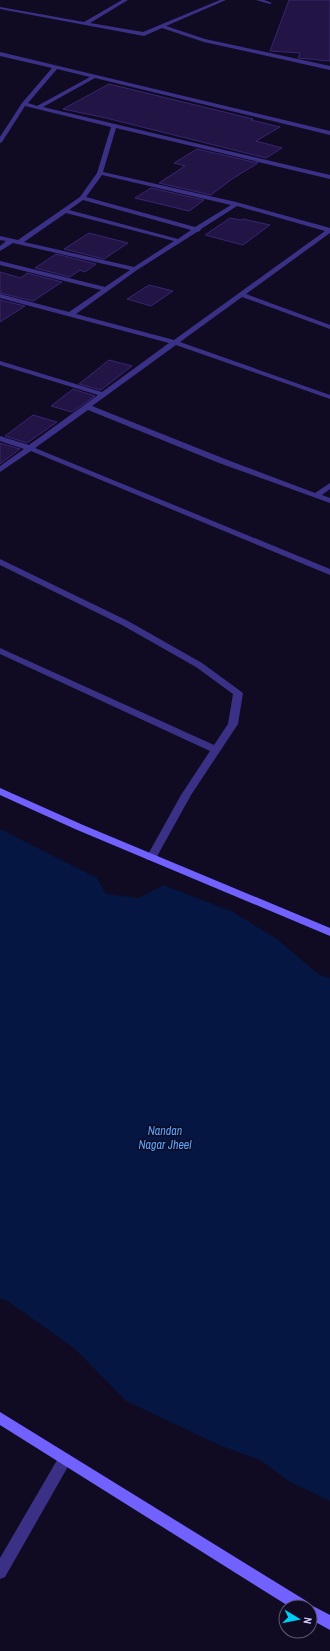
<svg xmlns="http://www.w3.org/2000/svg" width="330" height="1651" font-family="'Archivo Narrow',sans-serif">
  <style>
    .water { fill: #041641 }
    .building { fill: #221545; stroke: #392473 }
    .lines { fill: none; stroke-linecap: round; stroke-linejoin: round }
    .street { fill: #3a3186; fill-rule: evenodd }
    .secondary { fill: #7162ff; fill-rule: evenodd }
    .labels { text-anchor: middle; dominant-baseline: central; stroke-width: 3; stroke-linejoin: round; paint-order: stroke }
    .water-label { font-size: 12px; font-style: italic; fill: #59a7ff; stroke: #100b22 }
  </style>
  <rect width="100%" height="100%" fill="#100b22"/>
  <polygon class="water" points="0,829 97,878 106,894 138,898 164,885 233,912 277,939 318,974 330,978 330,1501 290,1482 260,1460 219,1445 126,1401 74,1348 6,1300 0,1299"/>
  <g class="building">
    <polygon points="289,0 330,0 330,61 298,58 300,53 270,51"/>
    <polygon points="109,84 253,119 251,120 280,127 256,141 282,148 266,158 106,118 63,109"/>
    <polygon points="197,149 258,163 232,179 211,195 159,183 185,166 174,163"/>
    <polygon points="151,188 204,200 189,211 135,198"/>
    <polygon points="230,218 241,220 243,219 270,225 243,245 205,235"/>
    <polygon points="89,233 128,243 104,259 64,249"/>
    <polygon points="56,254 96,264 85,272 80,270 70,277 35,268"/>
    <polygon points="0,272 21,278 27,273 62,282 33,301 0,293"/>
    <polygon points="149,285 173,291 151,306 127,299"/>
    <polygon points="0,300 25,306 0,322"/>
    <polygon points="109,360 132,366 101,390 79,384"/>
    <polygon points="73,389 95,396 72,412 51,406"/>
    <polygon points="33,415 57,422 27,443 5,436"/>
    <polygon points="0,443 20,449 0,464"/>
  </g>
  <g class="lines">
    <g class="street">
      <polygon points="122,0 128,0 90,23 143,32 220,0 226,0 166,26 205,39 330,66 330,70 204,42 162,28 144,36 0,9 0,7 84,22"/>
      <polygon points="256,0 264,0 272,3 270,4"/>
      <path d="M 0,52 L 330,131 L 330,135 L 95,78 L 43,107 L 330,175 L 330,179 L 116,128 L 103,172 L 236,202 L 330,228 L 330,233 L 246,294 L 330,325 L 330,329 L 242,297 L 180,342 L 330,395 L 330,399 L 176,345 L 92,406 L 225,459 L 315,493 L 330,483 L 330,489 L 322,495 L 330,498 L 330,503 L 219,463 L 88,410 L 35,448 L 330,569 L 330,575 L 31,451 L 0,472 L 0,466 L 24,449 L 0,441 L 0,436 L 29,445 L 98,395 L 0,365 L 0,361 L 102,392 L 169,343 L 0,298 L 0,294 L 69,312 L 101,290 L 0,265 L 0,261 L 105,287 L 130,270 L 13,243 L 0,251 L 0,246 L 6,241 L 0,240 L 0,236 L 18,240 L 80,197 L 97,173 L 111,127 L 25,106 L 2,142 L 0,143 L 0,137 L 22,103 L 52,68 L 0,56 ZM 57,69 L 90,77 L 37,106 L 28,103 ZM 102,175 L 231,205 L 195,227 L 86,197 ZM 83,200 L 191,230 L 178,239 L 69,210 ZM 237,206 L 325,231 L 174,340 L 76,314 L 137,270 L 197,232 L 200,231 L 201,229 ZM 66,213 L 174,241 L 134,267 L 24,242 Z"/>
      <polygon points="0,559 128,621 202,663 243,693 238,724 191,795 155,860 147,860 146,858 181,795 210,751 0,654 0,648 214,745 228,724 233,694 196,667 122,625 0,565"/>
      <polygon points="65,1453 70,1455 72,1459 70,1463 5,1577 0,1579 0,1558 60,1455"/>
    </g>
    <g class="secondary">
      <polygon points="0,788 83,825 330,928 330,936 75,829 0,795"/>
      <polygon points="0,1412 308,1602 309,1604 330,1615 330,1630 310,1619 310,1607 290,1607 0,1425"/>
    </g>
  </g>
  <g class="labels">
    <g class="water-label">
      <text x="165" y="1131">Nandan<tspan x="165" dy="14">Nagar Jheel</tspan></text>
    </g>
  </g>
  <g transform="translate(298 1619) rotate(100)"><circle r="19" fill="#100b22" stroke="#5f587a"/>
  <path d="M0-3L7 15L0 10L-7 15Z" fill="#00cdf6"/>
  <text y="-6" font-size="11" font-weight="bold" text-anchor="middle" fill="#d5cbff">N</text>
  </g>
</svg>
